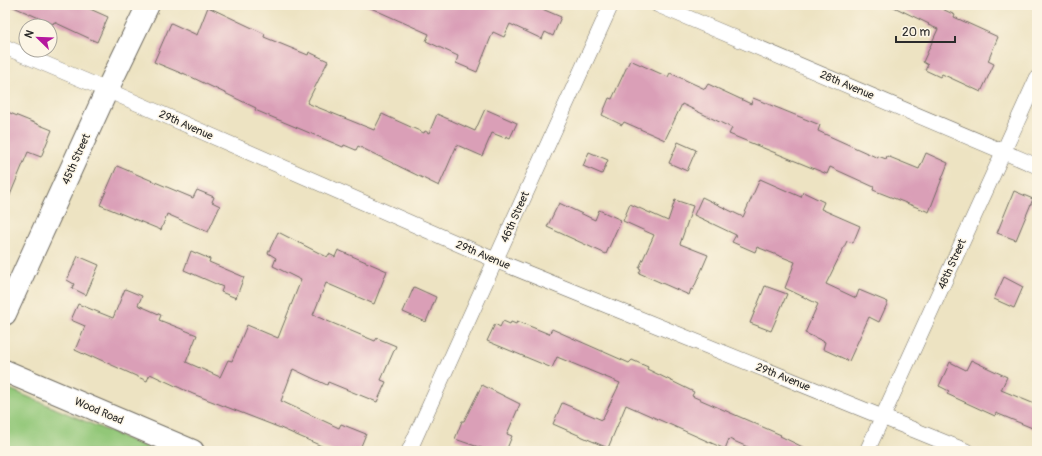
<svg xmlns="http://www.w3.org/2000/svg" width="1042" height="456" font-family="Pangolin,sans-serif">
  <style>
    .green { fill: #92c778; stroke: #5e7952 }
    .building { fill: #da9fb7 }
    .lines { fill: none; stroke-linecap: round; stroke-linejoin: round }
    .street-casing { stroke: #6f6b60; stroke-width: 16 }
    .secondary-casing { stroke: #6f6b60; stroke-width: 24 }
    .street { stroke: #fff; stroke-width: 15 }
    .secondary { stroke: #fff; stroke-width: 22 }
    .labels { text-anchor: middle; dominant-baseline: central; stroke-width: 3; stroke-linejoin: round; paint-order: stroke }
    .street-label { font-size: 11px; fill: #2b2b2b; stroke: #fcf5e5 }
  </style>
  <rect width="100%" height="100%" fill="#fcf5e5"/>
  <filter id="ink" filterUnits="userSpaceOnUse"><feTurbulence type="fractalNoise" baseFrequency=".025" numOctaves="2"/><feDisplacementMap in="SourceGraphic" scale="8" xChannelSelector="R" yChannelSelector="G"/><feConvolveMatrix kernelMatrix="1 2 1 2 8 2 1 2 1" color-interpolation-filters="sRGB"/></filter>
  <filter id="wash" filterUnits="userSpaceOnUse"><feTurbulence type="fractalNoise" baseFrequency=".012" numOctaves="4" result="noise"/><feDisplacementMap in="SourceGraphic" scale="16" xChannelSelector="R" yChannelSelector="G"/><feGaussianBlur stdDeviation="0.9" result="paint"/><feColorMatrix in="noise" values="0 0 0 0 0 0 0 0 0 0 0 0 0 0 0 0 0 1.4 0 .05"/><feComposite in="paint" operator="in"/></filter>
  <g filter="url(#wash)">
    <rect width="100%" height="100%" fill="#ede3c2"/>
    <polygon class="green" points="5,387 155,451 5,451"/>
    <g id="blocks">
      <g class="building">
        <polygon points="9,5 81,5 108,17 97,42 54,22 53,24"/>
        <polygon points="364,5 533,5 561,17 553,36 545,32 542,39 510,24 504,37 493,32 477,72 456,63 458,56 426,41 429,34"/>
        <polygon points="890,5 934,5 955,15 954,17 998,37 988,61 994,64 981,92 942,74 940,77 925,70 928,65 923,62 938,29 928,25 929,24"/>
        <polygon points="208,7 265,34 264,37 308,55 309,52 328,61 307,103 374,130 382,114 424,133 425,131 429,133 437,114 475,131 485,109 517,123 510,138 506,136 505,138 492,133 482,156 457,145 439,186 358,146 356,150 344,145 343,147 255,110 256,108 183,73 183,74 154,62 171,23 197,35"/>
        <polygon points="630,60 668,77 670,73 705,89 708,84 751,104 753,98 820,125 818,131 878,158 878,156 886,159 887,156 919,169 926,153 948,163 929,212 873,190 874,187 830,167 827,174 729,134 732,128 682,104 665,140 624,122 622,125 602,115 609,98 612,99"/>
        <polygon points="5,111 52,130 41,157 28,152 5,207"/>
        <polygon points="678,142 696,150 687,171 669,163"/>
        <polygon points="589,152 608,160 602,174 583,166"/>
        <polygon points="117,166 193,198 197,190 214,197 212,202 220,206 208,232 167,214 161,230 100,205"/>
        <polygon points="760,179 801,197 803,192 824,202 821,209 860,226 853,243 847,241 826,284 856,298 859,290 888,302 879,322 869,317 849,361 823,349 825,342 805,333 818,304 785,288 795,262 757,247 755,252 732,242 736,235 694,215 702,197 743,217"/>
        <polygon points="1014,191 1033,199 1016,240 997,233"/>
        <polygon points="675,200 693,206 680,244 708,255 693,290 691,289 689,295 639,273 641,269 639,268 654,235 623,221 630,204 668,221"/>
        <polygon points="559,203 595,220 599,210 621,220 606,254 547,227"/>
        <polygon points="278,232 327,257 329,254 335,257 338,250 387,271 374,304 326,283 313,315 375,341 377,338 396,346 381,380 386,382 377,402 328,382 327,385 293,369 281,401 339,428 341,424 366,434 359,451 333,451 278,427 193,394 150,374 147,381 92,356 92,358 75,350 85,326 71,320 78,304 113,318 125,289 142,296 138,305 161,315 159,320 197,335 186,362 220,377 228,360 232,361 247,325 278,338 301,280 273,266 276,258 268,253"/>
        <polygon points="191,251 210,259 209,262 244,277 236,298 221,292 223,287 184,270"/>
        <polygon points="78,256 99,265 86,295 72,288 74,284 67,280"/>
        <polygon points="1004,277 1023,287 1014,308 994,299"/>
        <polygon points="765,286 787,294 771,331 750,323"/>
        <polygon points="414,287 436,297 426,322 403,312"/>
        <polygon points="503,321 510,324 511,322 516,324 517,321 549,334 552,329 629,363 632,360 648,367 647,369 694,392 692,396 781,435 780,436 811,451 757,451 729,439 725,449 626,405 608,448 553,424 562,403 602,420 620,383 557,357 552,368 487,341 495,324 500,327"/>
        <polygon points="971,360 1007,377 1001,390 1037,405 1037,430 996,413 995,416 947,394 949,391 939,386 950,362 966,370"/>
        <polygon points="482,385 520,404 507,434 512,436 506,451 490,451 455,439 462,421 464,421"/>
      </g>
    </g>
  </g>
  <g filter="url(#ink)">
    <use href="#blocks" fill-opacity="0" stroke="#6f6b60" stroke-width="1"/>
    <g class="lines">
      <g class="street-casing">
        <g id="street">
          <polyline points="658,5 1037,166"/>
          <polyline points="5,47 107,90 495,260 966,451"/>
          <polyline points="409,451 611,5"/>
          <polyline points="867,451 1037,78"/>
        </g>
      </g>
      <g class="secondary-casing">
        <g id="secondary">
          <polyline points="5,314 107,90 148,5"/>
          <polyline points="5,371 193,451"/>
        </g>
      </g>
      <use href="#street" class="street"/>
      <use href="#secondary" class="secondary"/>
    </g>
  </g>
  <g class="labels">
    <g class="street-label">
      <text transform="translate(847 85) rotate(23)">28th Avenue</text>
      <text transform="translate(186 125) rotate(24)">29th Avenue</text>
      <text transform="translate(76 159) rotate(-66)">45th Street</text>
      <text transform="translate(515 217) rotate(-66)">46th Street</text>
      <text transform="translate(483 255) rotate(23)">29th Avenue</text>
      <text transform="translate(952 264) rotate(-66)">48th Street</text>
      <text transform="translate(783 377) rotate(22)">29th Avenue</text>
      <text transform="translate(99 411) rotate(23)">Wood Road</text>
    </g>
  </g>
  <rect width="1042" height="456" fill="none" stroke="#fcf5e5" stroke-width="20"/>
  <g transform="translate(38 38) rotate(293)"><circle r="19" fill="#fcf5e5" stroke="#a8a49b"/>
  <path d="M0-3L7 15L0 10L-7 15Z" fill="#b5179e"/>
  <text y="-6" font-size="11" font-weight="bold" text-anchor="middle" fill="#2b2b2b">N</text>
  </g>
  <path d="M896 36v6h59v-6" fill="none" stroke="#2b2b2b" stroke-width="2"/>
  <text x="902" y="36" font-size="12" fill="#2b2b2b" stroke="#fcf5e5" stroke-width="3" paint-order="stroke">20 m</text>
</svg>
